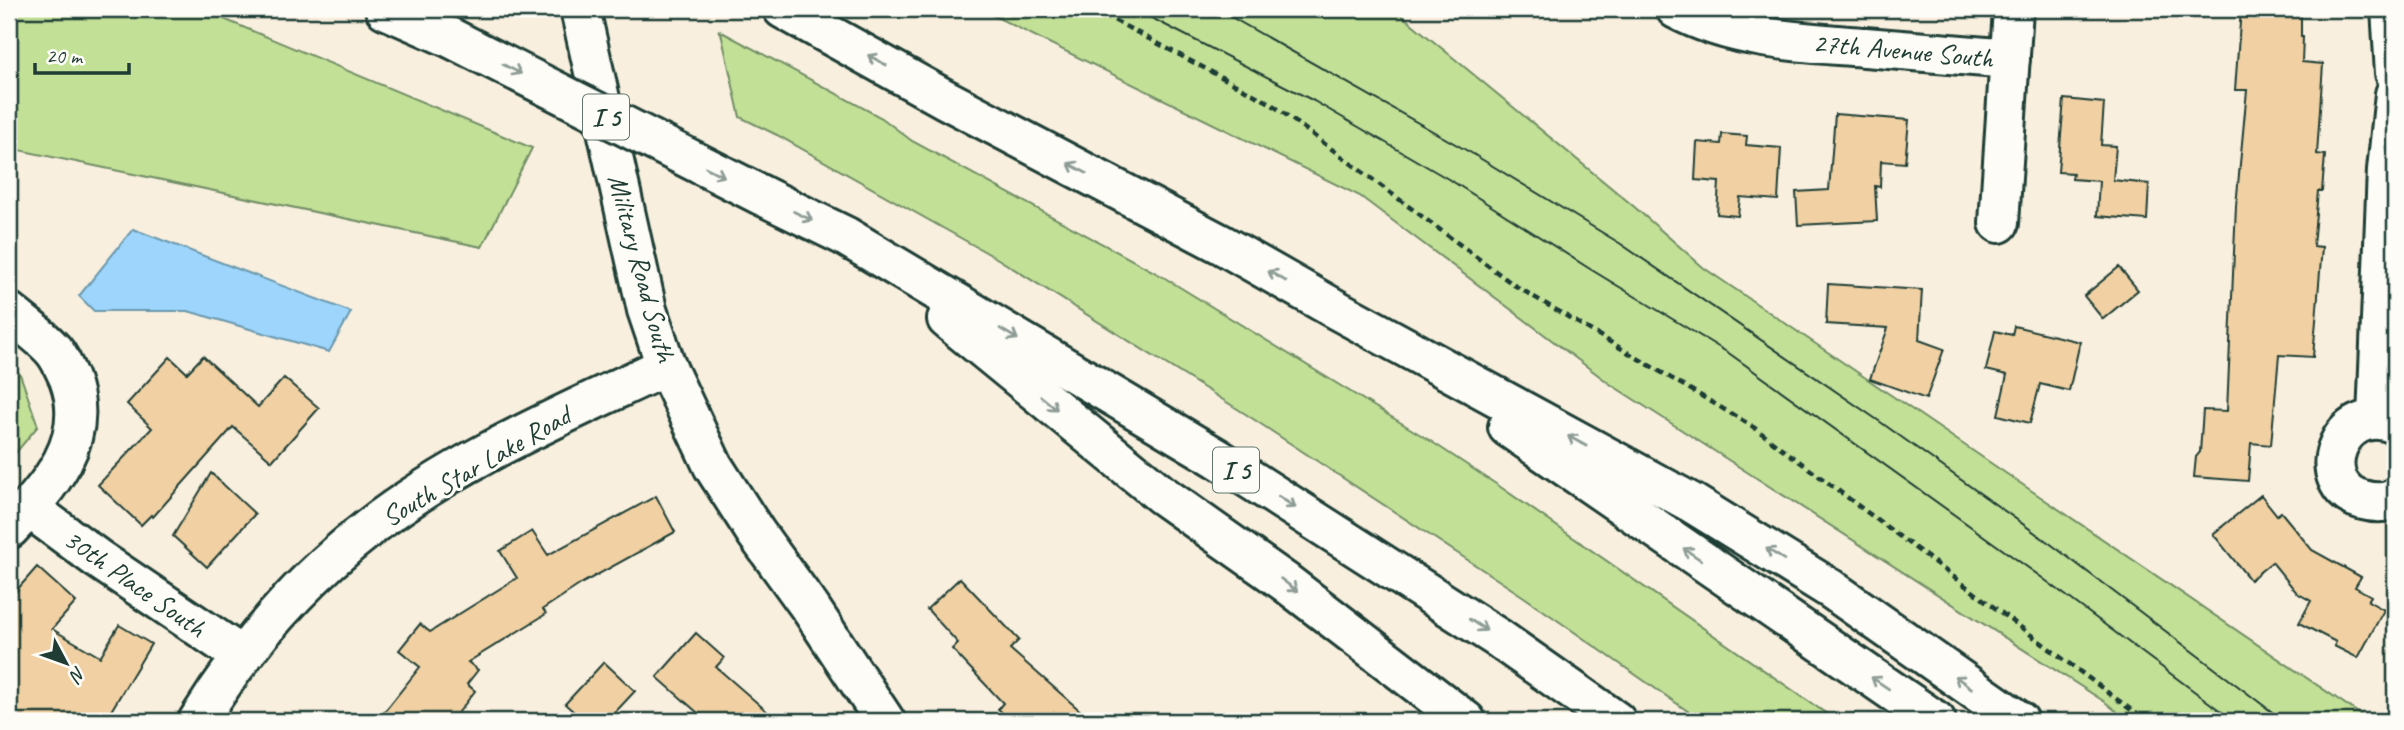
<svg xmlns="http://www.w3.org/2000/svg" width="2404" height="730" font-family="Caveat,sans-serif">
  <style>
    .green { fill: #c3e097; stroke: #718e66; stroke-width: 2 }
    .water { fill: #9dd5fc; stroke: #6b98ac; stroke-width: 2 }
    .building { fill: #f1d1a3; stroke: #1f3d34; stroke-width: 2 }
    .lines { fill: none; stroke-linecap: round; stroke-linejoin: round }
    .minor-casing { stroke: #1f3d34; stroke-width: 44 }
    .major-casing { stroke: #1f3d34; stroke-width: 44 }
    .highway-casing { stroke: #1f3d34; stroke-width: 44 }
    .path { stroke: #1f3d34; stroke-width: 4.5; stroke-dasharray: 7 5; stroke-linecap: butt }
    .minor { stroke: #fdfcf7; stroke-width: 38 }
    .major { stroke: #fdfcf7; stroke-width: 38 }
    .highway { stroke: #fdfcf7; stroke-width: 38 }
    .tram { stroke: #1f3d34; stroke-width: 2 }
    .highway-bridge-casing { stroke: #1f3d34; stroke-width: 44; stroke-linecap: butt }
    .highway-bridge { stroke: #fdfcf7; stroke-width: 38 }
    .oneway { stroke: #8e9c96 }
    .labels { text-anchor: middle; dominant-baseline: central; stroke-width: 6; stroke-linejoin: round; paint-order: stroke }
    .shield { fill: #fdfcf7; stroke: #62766e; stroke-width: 2 }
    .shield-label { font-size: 26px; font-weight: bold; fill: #1f3d34 }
    .street-label { font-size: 28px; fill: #1f3d34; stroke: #fdfcf7 }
  </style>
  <rect width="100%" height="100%" fill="#f9efde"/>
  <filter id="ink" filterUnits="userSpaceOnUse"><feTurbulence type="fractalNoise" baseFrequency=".0143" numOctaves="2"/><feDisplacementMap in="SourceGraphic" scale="14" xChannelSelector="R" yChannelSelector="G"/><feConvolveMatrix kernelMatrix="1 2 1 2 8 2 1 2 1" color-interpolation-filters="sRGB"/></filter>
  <g filter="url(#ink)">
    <g class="green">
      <polygon points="9,9 200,9 532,148 482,247 9,148"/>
      <polygon points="980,9 1394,9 1631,204 1704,268 2370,721 2128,721 2105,702 1610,384 1360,196"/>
      <polygon points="718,30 882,118 912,141 1160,275 1429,440 1499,486 1837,721 1702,721 1524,597 1244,413 998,259 777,135 740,117 721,33"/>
      <polygon points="9,364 20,374 38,426 9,461"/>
    </g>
    <polygon class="water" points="133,229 351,312 329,352 188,311 94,311 79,296"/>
    <g class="building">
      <polygon points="2241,9 2301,9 2301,37 2303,37 2302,62 2323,64 2317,154 2325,155 2322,191 2318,191 2313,246 2322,247 2313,357 2279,355 2271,445 2251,443 2248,481 2194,477 2196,457 2200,452 2203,410 2227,411 2236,206 2247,90 2235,90"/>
      <polygon points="2064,99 2104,103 2101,145 2116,146 2113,180 2149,184 2147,220 2097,216 2099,181 2072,179 2073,173 2058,172"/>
      <polygon points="1835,114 1909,120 1905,163 1881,161 1880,187 1875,186 1877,221 1798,225 1796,192 1829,190"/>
      <polygon points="1722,134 1747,136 1746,145 1781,148 1778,200 1740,197 1738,216 1717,214 1719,182 1695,180 1697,142 1721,144"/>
      <polygon points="2119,267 2138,290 2103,319 2084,296"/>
      <polygon points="1828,284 1922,290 1919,340 1944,349 1926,399 1870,379 1888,328 1826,324"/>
      <polygon points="2014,326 2080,342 2069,391 2040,384 2030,423 1998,415 2007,375 1986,370 1995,331 2012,335"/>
      <polygon points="203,356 258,407 284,378 319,408 272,461 233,427 153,517 151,515 141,525 98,485 152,428 127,404 170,357 187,373"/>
      <polygon points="211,473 255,514 207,567 173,536"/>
      <polygon points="2261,495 2277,515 2281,512 2312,550 2361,577 2355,587 2371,596 2368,601 2384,610 2358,658 2334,646 2336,642 2299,623 2311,601 2297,593 2272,562 2250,580 2213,534"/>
      <polygon points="656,496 675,532 584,582 543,609 546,614 468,662 478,670 467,684 475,691 452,721 377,721 420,667 399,650 420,624 430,632 517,578 500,551 532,531 548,555"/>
      <polygon points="37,567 76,602 52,629 100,657 119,625 151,644 105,721 9,721 9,599"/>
      <polygon points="960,578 1019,640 1010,649 1092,721 1012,721 998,709 1003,703 952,649 958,643 927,609"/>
      <polygon points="696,633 724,658 716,667 778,721 707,721 657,677"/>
      <polygon points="604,662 635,691 607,721 584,721 565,704"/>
    </g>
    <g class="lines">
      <g class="minor-casing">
        <g id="minor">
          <path d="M 1676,9 C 1734,40 1801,42 1865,47 C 1913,51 1961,55 2010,59"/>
          <polyline points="2391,9 2395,73"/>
          <polyline points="1999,223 2013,9"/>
          <path d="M 9,312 C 23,324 41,336 54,351 C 60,358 65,370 69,379 C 92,440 49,487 9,529"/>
          <polyline points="2377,419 2387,170 2395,94"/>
          <path d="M 2395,424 C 2337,400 2310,487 2363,500 C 2374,503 2385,504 2395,498"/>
          <polyline points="29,508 98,559 242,656"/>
          <path d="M 198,721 C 243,648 301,581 369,528 C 458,459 565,414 666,366"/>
        </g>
      </g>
      <g class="major-casing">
        <polyline id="major" points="580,9 647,310 666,366 713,466 756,533 811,609 885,721"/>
      </g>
      <g class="highway-casing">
        <g id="highway">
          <polyline points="385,9 451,38"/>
          <polyline points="783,9 945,99 1221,244 1337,310 1692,503 1831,589 2019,721"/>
          <polyline points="761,195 845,236 1217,458 1498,638 1616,721"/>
          <polyline points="947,319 1162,495 1285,582 1466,721"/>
          <polyline points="1508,427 1936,721"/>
        </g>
      </g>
      <polyline class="path" points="1093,9 1270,103 1514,285 1752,426 2146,721"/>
      <use href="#minor" class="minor"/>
      <use href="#major" class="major"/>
      <use href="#highway" class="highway"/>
      <g class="tram">
        <polyline points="1134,9 1314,101 1455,183 1590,269 1730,354 2041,577 2234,721"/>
        <polyline points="1217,9 1473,154 1621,244 1879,421 2052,545 2284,721"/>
      </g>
      <g class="highway-bridge-casing">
        <polyline id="highway-bridge" points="451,38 761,195"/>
      </g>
      <use href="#highway-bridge" class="highway-bridge"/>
    </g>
    <defs><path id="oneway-shaft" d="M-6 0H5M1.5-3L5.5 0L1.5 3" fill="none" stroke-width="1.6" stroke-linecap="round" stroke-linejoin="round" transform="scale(1.75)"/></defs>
    <g class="oneway">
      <use href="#oneway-shaft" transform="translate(877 60) rotate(-151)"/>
      <use href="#oneway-shaft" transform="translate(512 69) rotate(27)"/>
      <use href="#oneway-shaft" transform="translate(1077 168) rotate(-152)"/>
      <use href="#oneway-shaft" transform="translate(715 172) rotate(27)"/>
      <use href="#oneway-shaft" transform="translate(803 216) rotate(26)"/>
      <use href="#oneway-shaft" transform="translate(1277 276) rotate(-150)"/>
      <use href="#oneway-shaft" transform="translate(1009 334) rotate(31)"/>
      <use href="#oneway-shaft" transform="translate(1049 403) rotate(39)"/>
      <use href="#oneway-shaft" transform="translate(1577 441) rotate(-151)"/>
      <use href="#oneway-shaft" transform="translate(1287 502) rotate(33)"/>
      <use href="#oneway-shaft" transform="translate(1692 554) rotate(-146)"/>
      <use href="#oneway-shaft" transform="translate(1775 554) rotate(-148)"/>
      <use href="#oneway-shaft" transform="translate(1289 585) rotate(37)"/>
      <use href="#oneway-shaft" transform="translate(1478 625) rotate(33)"/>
      <use href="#oneway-shaft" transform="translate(1963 682) rotate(-144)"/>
      <use href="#oneway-shaft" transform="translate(1880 683) rotate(-146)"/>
    </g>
  </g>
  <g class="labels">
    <g class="shield">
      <rect x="583" y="94.5" width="46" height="45" rx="5"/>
      <rect x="1213" y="447.5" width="46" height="45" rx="5"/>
    </g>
    <g class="shield-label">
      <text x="606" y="117">I 5</text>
      <text x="1236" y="470">I 5</text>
    </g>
    <g class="street-label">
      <text transform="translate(1903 50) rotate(5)">27th Avenue South</text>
      <text transform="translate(642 268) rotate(75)">Military Road South</text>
      <text transform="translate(476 466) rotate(-30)">South Star Lake Road</text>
      <text transform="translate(135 583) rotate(35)">30th Place South</text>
    </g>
  </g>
  <rect width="2404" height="730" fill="none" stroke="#fdfcf7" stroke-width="35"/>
  <rect x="18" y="18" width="2369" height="695" fill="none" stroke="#1f3d34" stroke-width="2.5" filter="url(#ink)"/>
  <g transform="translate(66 663) rotate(131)" stroke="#fdfcf7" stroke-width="5" paint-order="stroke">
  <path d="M0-5L12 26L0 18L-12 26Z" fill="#1f3d34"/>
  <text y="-10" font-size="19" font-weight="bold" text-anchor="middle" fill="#1f3d34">N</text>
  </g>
  <path d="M35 63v10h94v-10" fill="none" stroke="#1f3d34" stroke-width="3.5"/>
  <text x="46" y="63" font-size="21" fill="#1f3d34" stroke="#fdfcf7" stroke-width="5" paint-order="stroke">20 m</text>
</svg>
